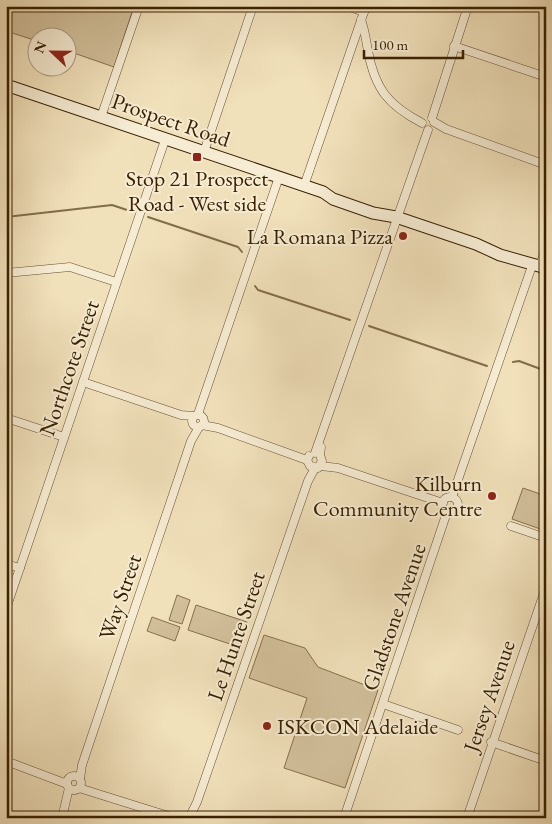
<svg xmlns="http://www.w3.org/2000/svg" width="552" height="824" font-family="'EB Garamond',serif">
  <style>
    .green { fill: #d2c09b; stroke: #86704e }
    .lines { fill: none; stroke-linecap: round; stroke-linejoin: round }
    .stream { stroke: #826d4a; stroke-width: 2 }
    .minor-casing { stroke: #67512f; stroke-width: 9 }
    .secondary-casing { stroke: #392100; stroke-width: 13 }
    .minor { stroke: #f6ecd3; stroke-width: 8 }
    .secondary { stroke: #f6ecd3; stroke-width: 11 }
    .poi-dot { fill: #8f2418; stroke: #f6ecd3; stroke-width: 2 }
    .labels { text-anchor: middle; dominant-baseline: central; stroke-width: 4; stroke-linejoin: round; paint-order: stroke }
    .street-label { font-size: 22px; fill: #392100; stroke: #f6ecd3 }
    .poi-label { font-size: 22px; fill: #392100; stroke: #f6ecd3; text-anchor: end }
  </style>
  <rect width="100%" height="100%" fill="#f1e1bb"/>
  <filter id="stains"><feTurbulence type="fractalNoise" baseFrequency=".004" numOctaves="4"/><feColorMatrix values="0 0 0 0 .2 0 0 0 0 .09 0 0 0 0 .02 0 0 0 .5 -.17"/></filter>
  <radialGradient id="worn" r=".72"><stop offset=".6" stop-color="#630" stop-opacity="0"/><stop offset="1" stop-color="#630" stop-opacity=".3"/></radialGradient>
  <g class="green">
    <polygon points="6,6 134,6 114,67 68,51 68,38 38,38 37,41 6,31"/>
    <polygon points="523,488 546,496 546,531 512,519"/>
    <polygon points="177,595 190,600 182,624 169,620"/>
    <polygon points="196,605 247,622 239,647 188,630"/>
    <polygon points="152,617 180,627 175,641 147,631"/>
    <polygon points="264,635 305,648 318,667 378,690 345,788 284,768 307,698 249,678"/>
  </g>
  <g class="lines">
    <g class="stream">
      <polyline points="6,217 112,205 133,212"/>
      <polyline points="148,217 238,247 242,252"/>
      <polyline points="255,286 258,290 350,320"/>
      <polyline points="369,326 487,366"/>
      <polyline points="513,362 519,361 546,371"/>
    </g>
    <g class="minor-casing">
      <g id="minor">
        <polyline points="347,6 364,12"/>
        <path d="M 361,20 C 365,30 366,41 368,51 C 375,89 388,105 422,123"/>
        <polyline points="454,46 546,77"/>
        <polyline points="101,117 139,6"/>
        <polyline points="432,118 468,6"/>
        <polyline points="434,122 446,129 546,165"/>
        <polyline points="204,152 253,6"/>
        <polyline points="304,186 366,6"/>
        <polyline points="540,265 546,248"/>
        <polyline points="6,273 70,267 116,282"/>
        <polyline points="83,382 181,415 193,416"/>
        <polyline points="198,414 279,177"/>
        <circle cx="198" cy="421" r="6"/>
        <polyline points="6,418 64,437"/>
        <polyline points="202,425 218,428 307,460"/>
        <polyline points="315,453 428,130"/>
        <polyline points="309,456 307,460 310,466 318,468 322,461 320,455 321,447"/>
        <polyline points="321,466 338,468 443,503"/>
        <polyline points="452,497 533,263"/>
        <circle cx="450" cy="505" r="8"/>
        <polyline points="511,526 546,538"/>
        <polyline points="6,564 20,568"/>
        <polyline points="6,609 165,140"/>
        <polyline points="383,704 458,730"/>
        <polyline points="491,742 546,761"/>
        <polyline points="6,761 67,784"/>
        <circle cx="74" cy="783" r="7"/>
        <polyline points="80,779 82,765 191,441 199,427"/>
        <polyline points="79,788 175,818"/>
        <polyline points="190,816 197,802 308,481 315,468"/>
        <polyline points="62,818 69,788"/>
        <polyline points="344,818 447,512"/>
        <polyline points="467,818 546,587"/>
      </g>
    </g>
    <g class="secondary-casing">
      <polyline id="secondary" points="6,85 323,192 333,199 373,213 396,217 476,244 500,255 546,268"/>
    </g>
    <use href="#minor" class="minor"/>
    <use href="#secondary" class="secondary"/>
  </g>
  <g class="poi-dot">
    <rect x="192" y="152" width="10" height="10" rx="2.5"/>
    <circle cx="403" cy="236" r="5"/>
    <circle cx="492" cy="496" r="5"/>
    <circle cx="267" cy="726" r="5"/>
  </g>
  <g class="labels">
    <g class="street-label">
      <text transform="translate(171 120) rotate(19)">Prospect Road</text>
      <text transform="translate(69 368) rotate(-71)">Northcote Street</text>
      <text transform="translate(120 597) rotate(-71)">Way Street</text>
      <text transform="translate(394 617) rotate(-71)">Gladstone Avenue</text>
      <text transform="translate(236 636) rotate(-71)">Le Hunte Street</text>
      <text transform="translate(489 696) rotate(-71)">Jersey Avenue</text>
    </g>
    <g class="poi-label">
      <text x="197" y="178" text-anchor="middle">Stop 21 Prospect<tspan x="197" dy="25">Road - West side</tspan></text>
      <text x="393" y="236">La Romana Pizza</text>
      <text x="482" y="483">Kilburn<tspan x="482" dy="25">Community Centre</tspan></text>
      <text x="277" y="726" text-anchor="start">ISKCON Adelaide</text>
    </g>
  </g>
  <rect width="552" height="824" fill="none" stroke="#f1e1bb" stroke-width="25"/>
  <rect x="8" y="8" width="537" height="809" fill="none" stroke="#392100" stroke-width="2.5"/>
  <rect x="12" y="12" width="527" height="799" fill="none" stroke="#392100"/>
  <g transform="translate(52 52) rotate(292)"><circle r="24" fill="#f6ecd3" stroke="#aa9b7f"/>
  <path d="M0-4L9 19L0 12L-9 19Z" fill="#8f2418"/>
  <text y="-8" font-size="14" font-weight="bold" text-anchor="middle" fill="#392100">N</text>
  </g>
  <path d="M364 50v8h99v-8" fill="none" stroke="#392100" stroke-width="2.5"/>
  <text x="372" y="50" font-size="15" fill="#392100" stroke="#f6ecd3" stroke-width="4" paint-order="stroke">100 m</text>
  <rect width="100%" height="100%" filter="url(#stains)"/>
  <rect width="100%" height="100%" fill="url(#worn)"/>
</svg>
